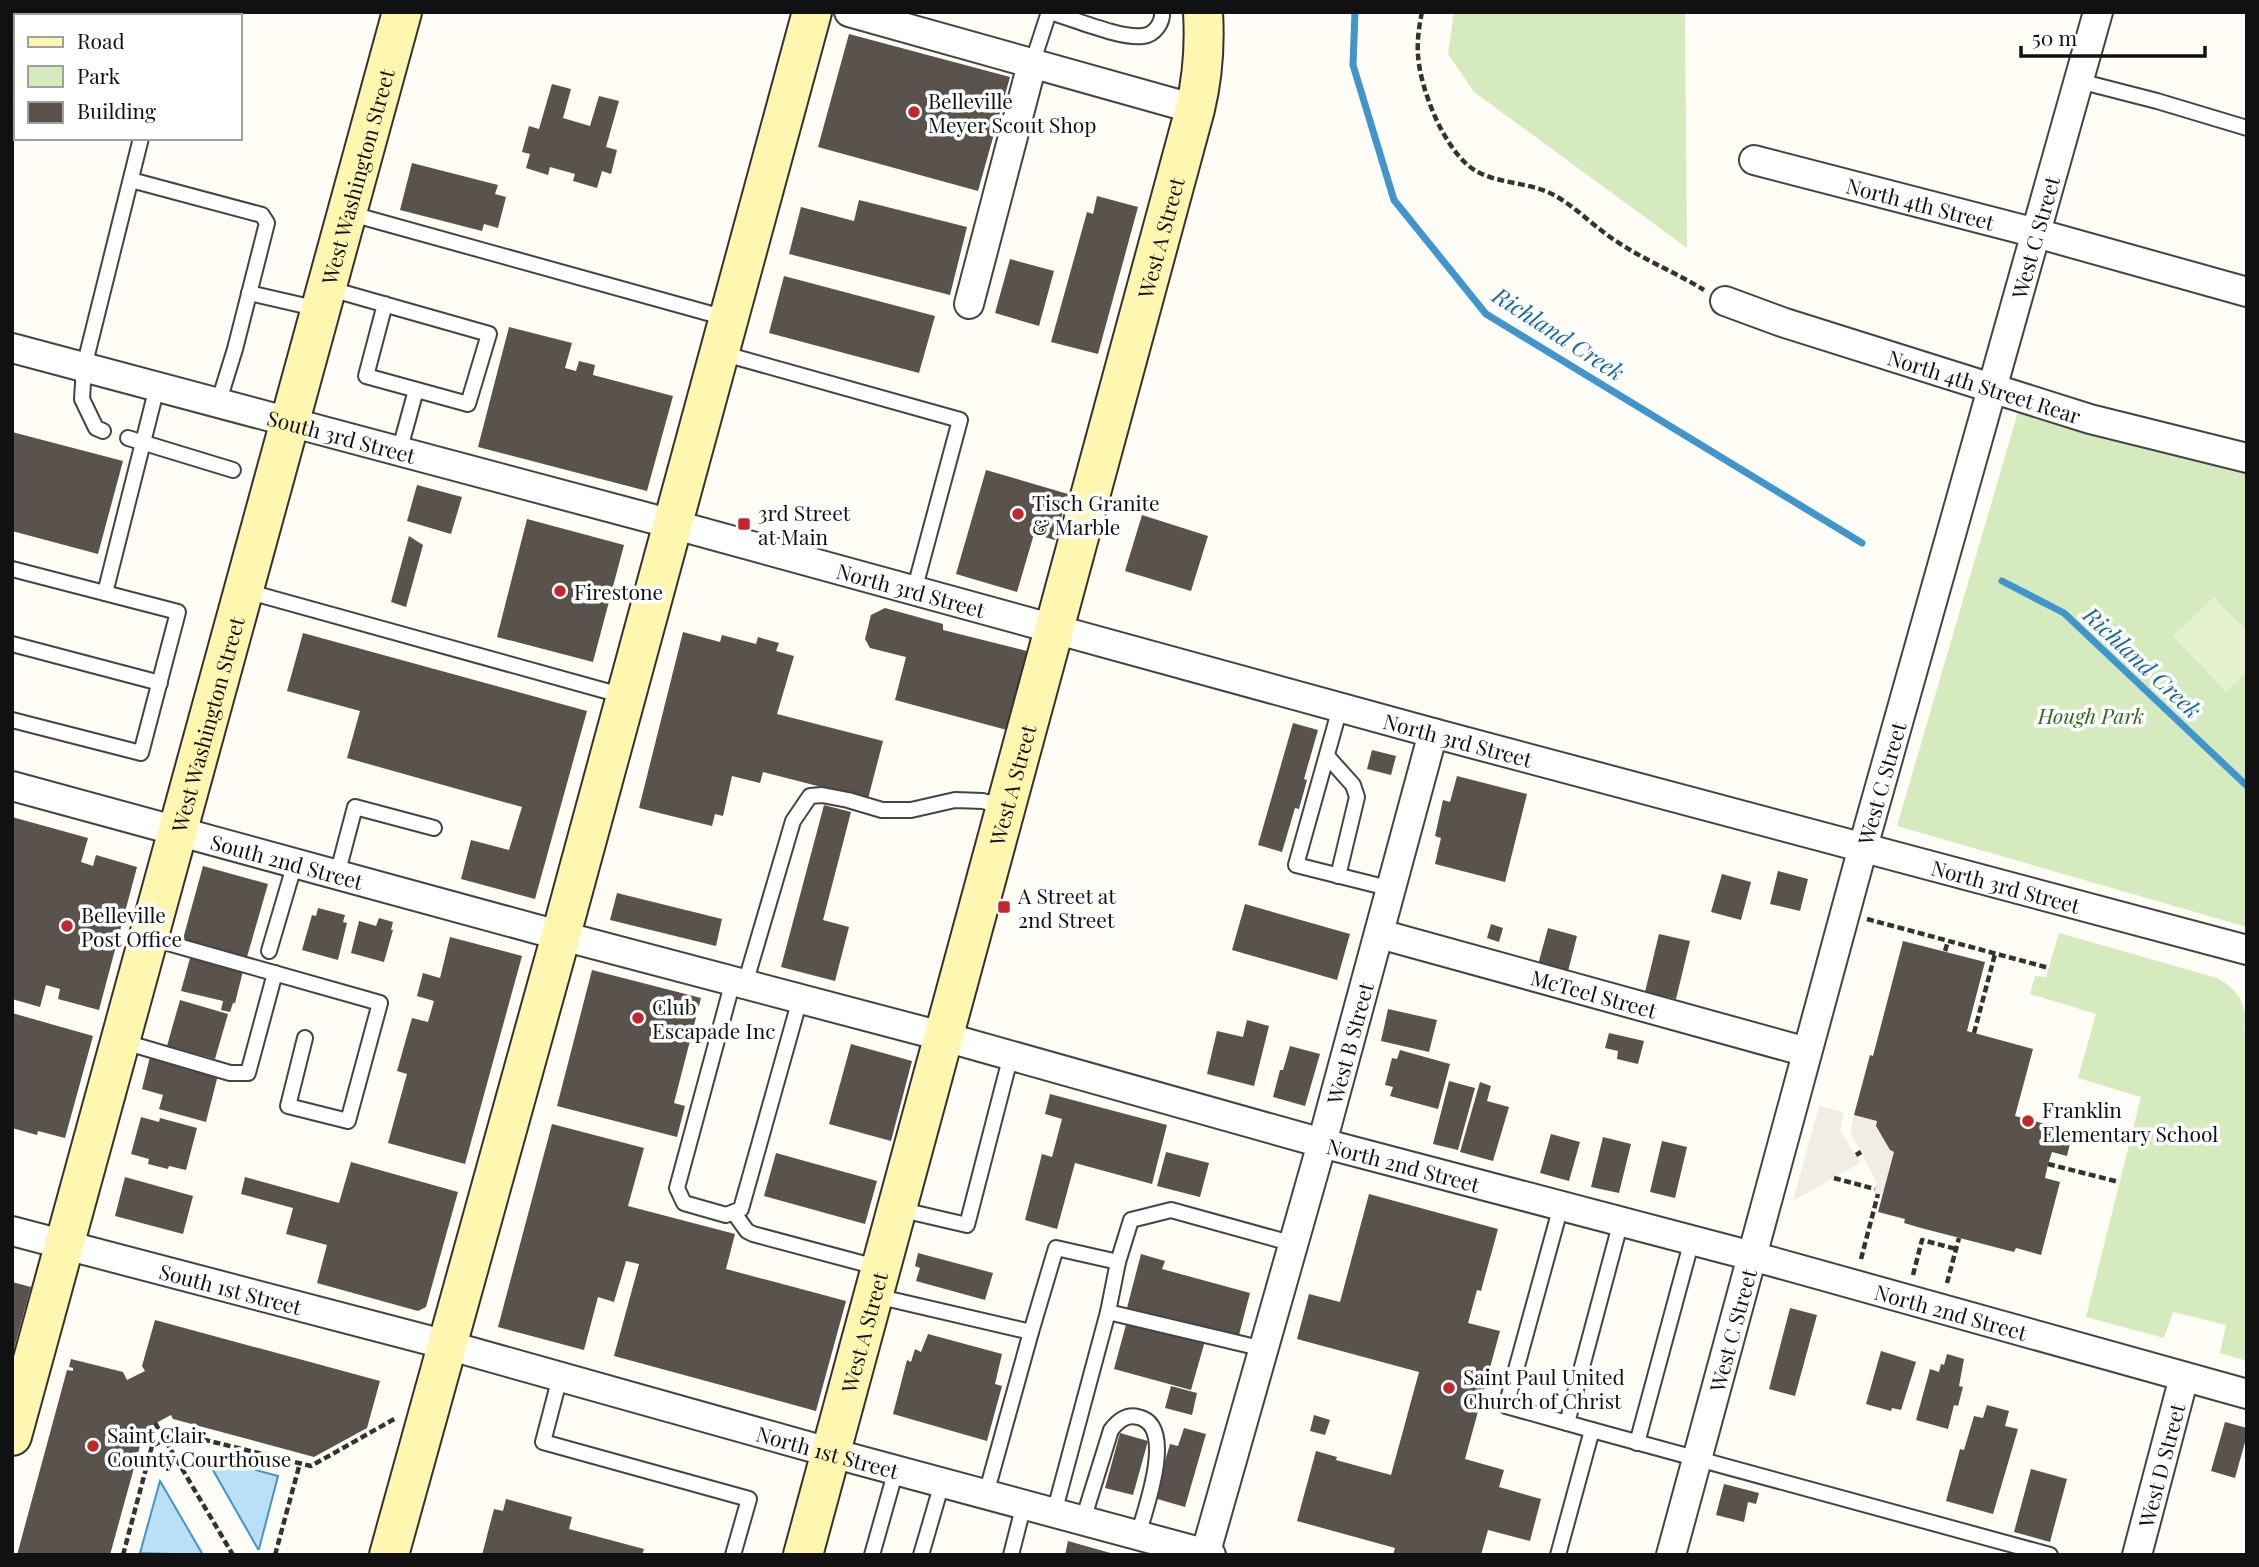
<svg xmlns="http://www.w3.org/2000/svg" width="2259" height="1567" font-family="'Playfair Display',serif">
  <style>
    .green { fill: #d5ebbd }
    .pitch { fill: #e6f2cf }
    .plaza { fill: #f1ede2 }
    .water { fill: #b9e0f7; stroke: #3f96cf; stroke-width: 2 }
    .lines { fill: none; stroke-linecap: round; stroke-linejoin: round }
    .stream { stroke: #3f96cf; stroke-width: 7 }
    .building { fill: #5a524d }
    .lane-casing { stroke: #444; stroke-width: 18 }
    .street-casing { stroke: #444; stroke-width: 32 }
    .secondary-casing { stroke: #333; stroke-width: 42 }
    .path { stroke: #333; stroke-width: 4.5; stroke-dasharray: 7 3.5; stroke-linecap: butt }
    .lane { stroke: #fff; stroke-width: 14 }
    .street { stroke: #fff; stroke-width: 28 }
    .secondary { stroke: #fff6b0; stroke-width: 38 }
    .poi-dot { fill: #c4262e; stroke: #fff; stroke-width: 2.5 }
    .labels { text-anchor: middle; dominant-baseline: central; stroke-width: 7; stroke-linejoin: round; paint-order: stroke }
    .poi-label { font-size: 21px; fill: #111; stroke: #fff; text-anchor: start }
    .street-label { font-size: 21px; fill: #111; stroke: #fff }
    .park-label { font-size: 21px; font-style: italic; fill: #2f6b1f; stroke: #fff }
    .water-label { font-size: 23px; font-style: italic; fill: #1768a6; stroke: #fff }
  </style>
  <rect width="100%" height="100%" fill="#fffdf5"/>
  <g class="green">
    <polygon points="1454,12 1685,12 1687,248 1474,92 1448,54"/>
    <polygon points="2018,412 2247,463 2247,927 1897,826"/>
    <path d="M 2059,933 L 2217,978 C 2237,989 2249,1005 2244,1028 L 2247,1029 L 2247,1361 L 2220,1353 L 2226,1325 L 2173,1312 L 2164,1338 L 2086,1317 L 2141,1097 L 2078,1078 L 2096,1014 L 2030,994 L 2035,976 L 2046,977 Z"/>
  </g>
  <polygon class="pitch" points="2214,597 2247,631 2247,672 2226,692 2173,636"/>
  <g class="plaza">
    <polygon points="1819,1106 1844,1112 1840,1130 1860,1163 1793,1201"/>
    <polygon points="1854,1115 1877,1121 1876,1127 1890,1150 1894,1152 1883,1195 1874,1193 1877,1183 1850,1132"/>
  </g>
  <g class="water">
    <polygon points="205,1456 278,1476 259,1549 258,1549"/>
    <polygon points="160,1481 203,1555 140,1553"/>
  </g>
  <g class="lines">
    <g class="stream">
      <polyline points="1355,12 1353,65 1394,200 1486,314 1862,543"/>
      <polyline points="2002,581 2064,613 2247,786"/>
    </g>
  </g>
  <g class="building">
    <polygon points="90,12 155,12 154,16 89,16"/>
    <polygon points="849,34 1010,77 978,191 818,147"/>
    <polygon points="552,84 571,89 563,118 590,126 599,96 619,101 606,147 617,150 611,174 602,171 597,188 573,181 575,174 550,167 548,175 526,168 530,154 522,152 529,126 539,129"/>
    <polygon points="412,163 498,185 495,194 506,197 498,228 484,224 482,231 400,210"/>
    <polygon points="1097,196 1138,207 1098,354 1051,342 1087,212 1093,214"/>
    <polygon points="859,200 967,227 950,295 789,254 801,207 854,221"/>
    <polygon points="1010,259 1054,271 1039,326 995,313"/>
    <polygon points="784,276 935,316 919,373 769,333"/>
    <polygon points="509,327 572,343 565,368 576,371 579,361 595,365 593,375 673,396 647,491 478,447"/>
    <polygon points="12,432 123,461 98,554 12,531"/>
    <polygon points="986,470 1068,494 1055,540 1034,534 1017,592 956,574"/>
    <polygon points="417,485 462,497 451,534 407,521"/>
    <polygon points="1142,515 1208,536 1191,591 1125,571"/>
    <polygon points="527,519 624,545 593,662 497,637"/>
    <polygon points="409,536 423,545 406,607 391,602"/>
    <polygon points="885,608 943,624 943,630 1027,651 1007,730 895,700 906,657 870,648 865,639 871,615"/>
    <polygon points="683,632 720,642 722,635 756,644 758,637 779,643 776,651 794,656 777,714 883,741 868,799 763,772 760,783 732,776 723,816 715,814 712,826 639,808"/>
    <polygon points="303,633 587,711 535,899 461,879 471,840 509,850 522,807 347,758 360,711 287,691"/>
    <polygon points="1293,723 1318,730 1304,779 1307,780 1299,809 1295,808 1282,852 1258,845"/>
    <polygon points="1372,750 1396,756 1391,775 1367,769"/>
    <polygon points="1457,776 1527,794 1505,882 1435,864 1441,838 1435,836 1443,800 1450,802"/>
    <polygon points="824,805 851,812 823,920 849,927 835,981 781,967"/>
    <polygon points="12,817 88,838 81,862 93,866 96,855 137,867 99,1010 58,999 60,989 46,985 40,1007 12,999"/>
    <polygon points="203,866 268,884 247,957 183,939"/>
    <polygon points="1778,871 1808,879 1800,911 1770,904"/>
    <polygon points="1722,874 1751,882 1741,920 1711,912"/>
    <polygon points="617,893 722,919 716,946 610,920"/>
    <polygon points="1245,904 1350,934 1337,980 1232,950"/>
    <polygon points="318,908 345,915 343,922 347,923 338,960 302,950 312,915 316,916"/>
    <polygon points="379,918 393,922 391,930 393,930 384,962 351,953 359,921 376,926"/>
    <polygon points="1491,924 1503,928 1499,942 1487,938"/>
    <polygon points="1548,928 1577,936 1566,979 1536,972"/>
    <polygon points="1659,934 1690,941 1676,999 1645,992"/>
    <polygon points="450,937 522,956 465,1164 388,1143 407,1074 397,1071 412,1018 428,1022 434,1001 417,996 423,973 440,978"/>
    <polygon points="1903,941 1985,962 1967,1031 2033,1049 2015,1116 2073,1131 2067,1156 2052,1152 2048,1164 2045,1178 2060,1182 2041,1255 2016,1248 2014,1252 1921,1228 1904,1223 1905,1219 1878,1212 1894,1152 1890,1150 1876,1126 1877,1121 1854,1115 1870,1055 1873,1056"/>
    <polygon points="190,958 243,971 235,1003 233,1003 230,1012 221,1010 223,1001 181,991"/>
    <polygon points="592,970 701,998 674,1103 685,1106 677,1137 557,1106"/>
    <polygon points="180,1000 228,1014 215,1059 167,1046"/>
    <polygon points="1388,1009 1437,1020 1429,1052 1381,1041"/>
    <polygon points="12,1013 93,1036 65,1138 38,1131 37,1135 12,1128"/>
    <polygon points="1247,1020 1269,1026 1254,1086 1207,1074 1217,1031 1243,1037"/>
    <polygon points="1609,1033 1644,1041 1638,1064 1617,1059 1618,1051 1605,1048"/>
    <polygon points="851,1044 912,1061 891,1141 829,1124"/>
    <polygon points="1290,1046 1320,1054 1305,1106 1273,1097 1280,1070 1283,1070"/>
    <polygon points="1400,1050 1450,1064 1438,1109 1390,1096 1393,1087 1385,1085 1392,1058 1397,1059"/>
    <polygon points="150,1057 218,1075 206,1122 159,1109 163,1095 142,1089"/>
    <polygon points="1449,1081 1475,1088 1458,1150 1433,1144"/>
    <polygon points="1480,1082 1491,1086 1487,1101 1509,1107 1493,1161 1460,1152"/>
    <polygon points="1050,1094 1167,1125 1152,1184 1075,1163 1057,1229 1025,1220 1042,1154 1052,1157 1062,1119 1045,1114"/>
    <polygon points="141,1117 159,1122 160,1118 197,1128 186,1170 169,1166 168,1169 148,1164 149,1159 131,1154"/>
    <polygon points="552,1124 644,1148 628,1206 735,1234 726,1269 846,1301 816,1411 614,1356 639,1264 626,1261 614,1302 598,1297 584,1350 498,1327"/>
    <polygon points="1551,1134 1580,1142 1569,1181 1540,1173"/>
    <polygon points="1603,1137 1631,1144 1619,1193 1591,1187"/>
    <polygon points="1662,1141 1687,1147 1675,1198 1650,1192"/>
    <polygon points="1166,1152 1209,1163 1200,1197 1157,1186"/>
    <polygon points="776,1153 877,1181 865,1224 764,1196"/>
    <polygon points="351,1162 458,1192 426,1307 418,1311 317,1283 327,1245 286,1234 293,1208 241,1194 245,1177 339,1203"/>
    <polygon points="125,1177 193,1196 183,1234 115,1216"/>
    <polygon points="1369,1194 1498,1229 1481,1291 1477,1290 1468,1323 1500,1331 1465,1459 1504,1470 1499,1487 1541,1499 1530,1541 1488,1530 1481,1555 1393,1555 1395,1548 1297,1521 1316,1451 1337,1457 1336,1460 1391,1475 1419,1372 1297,1339 1309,1294 1340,1302"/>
    <polygon points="918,1253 993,1273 985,1300 916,1281 920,1268 915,1266"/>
    <polygon points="1141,1254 1165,1261 1162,1269 1250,1293 1238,1339 1127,1308"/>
    <polygon points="12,1282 31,1287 13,1352 12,1352"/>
    <polygon points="1790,1308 1817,1315 1795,1396 1769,1389"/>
    <polygon points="155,1320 380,1381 367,1428 314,1457 173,1419 171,1415 141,1431 143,1435 110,1555 17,1555 67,1370 73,1371 73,1368 69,1367 71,1359 123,1372 127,1380 145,1371 142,1366"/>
    <polygon points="1127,1321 1205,1341 1191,1390 1114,1369"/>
    <polygon points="928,1334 1002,1354 995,1384 1002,1386 987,1441 893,1414 907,1360 911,1362 915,1349 921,1352"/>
    <polygon points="1881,1351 1916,1362 1901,1410 1892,1408 1891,1411 1866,1404"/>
    <polygon points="1947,1354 1964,1359 1959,1386 1963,1387 1958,1406 1954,1405 1948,1429 1916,1420 1930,1369 1939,1372 1941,1364 1944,1365"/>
    <polygon points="1171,1386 1197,1393 1192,1415 1165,1408"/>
    <polygon points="1987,1405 2009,1411 2005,1426 2018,1429 1993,1514 1946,1501 1960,1449 1964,1450 1974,1416 1983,1418"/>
    <polygon points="1314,1415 1330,1420 1325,1435 1310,1431"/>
    <polygon points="2225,1422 2247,1428 2247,1435 2235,1478 2211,1471"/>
    <polygon points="1184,1428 1206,1434 1185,1507 1154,1498 1170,1444 1178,1446"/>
    <polygon points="1120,1433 1148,1441 1133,1495 1105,1488"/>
    <polygon points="2031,1469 2067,1479 2050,1542 2014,1532"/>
    <polygon points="1724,1484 1759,1493 1756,1504 1748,1502 1744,1522 1716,1515"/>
    <polygon points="506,1499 572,1517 569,1529 644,1549 642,1555 482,1555 494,1509 503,1511"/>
    <polygon points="1068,1541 1114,1554 1114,1555 1065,1555"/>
  </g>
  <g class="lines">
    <g class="lane-casing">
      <g id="lane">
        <path d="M 1050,12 C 1074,19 1121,39 1143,36 C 1154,35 1163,23 1162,12"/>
        <polyline points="227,16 228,12"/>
        <polyline points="1032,64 1049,12"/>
        <polyline points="2079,81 2157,101 2247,128"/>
        <polyline points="131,180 262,215 267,223 235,349 218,404"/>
        <polyline points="348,213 726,318"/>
        <polyline points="327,288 489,334 468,404 366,376 385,304"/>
        <polyline points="249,293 319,309"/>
        <polyline points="721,353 960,420 914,591"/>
        <polyline points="103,431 96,428 82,399 84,367 141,138"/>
        <polyline points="128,438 233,470"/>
        <polyline points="399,452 416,390"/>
        <polyline points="12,569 178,612 141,753 12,720"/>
        <polyline points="246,591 624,696"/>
        <polyline points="105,593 157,387"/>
        <polyline points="12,644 160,683"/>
        <polyline points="1340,708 1296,865 1392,889"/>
        <polyline points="1327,756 1353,785 1357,797 1338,876"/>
        <polyline points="337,875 355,807 434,828"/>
        <polyline points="150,938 380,1003 348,1121 288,1106 305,1038"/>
        <polyline points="269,951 295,863"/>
        <polyline points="733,981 677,1188 684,1203 726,1215 741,1209 800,999"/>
        <polyline points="745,984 793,821 810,796 822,795 848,800 882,810 911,810 955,800 983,801 1003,807"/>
        <polyline points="121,1041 230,1073 248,1073 275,973"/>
        <polyline points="1561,1206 1506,1406 1567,1423"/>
        <polyline points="898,1209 967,1225 1011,1055"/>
        <polyline points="734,1213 747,1231 753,1234 880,1268"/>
        <polyline points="876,1296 1031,1332 1056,1248 1118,1262"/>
        <polyline points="1108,1312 1118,1262 1131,1220 1171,1210 1294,1244"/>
        <polyline points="560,1377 543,1442 749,1499 733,1555"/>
        <polyline points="1592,1430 1567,1423 1621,1221"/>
        <polyline points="1637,1443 1692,1240"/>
        <polyline points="986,1494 1031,1332"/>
        <polyline points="1054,1513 1108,1312 1264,1349"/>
        <path d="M 1083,1520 L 1111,1430 C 1118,1421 1126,1414 1138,1417 C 1177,1425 1145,1510 1138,1535"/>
        <polyline points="872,1555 896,1470"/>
        <polyline points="921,1555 942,1483"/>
        <polyline points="1011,1555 1024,1504"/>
        <polyline points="1558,1555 1592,1430 2050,1555"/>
      </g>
    </g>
    <g class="street-casing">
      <g id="street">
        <polyline points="849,12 1195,109"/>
        <path id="s1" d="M 1754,160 L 2036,233 L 2247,292"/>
        <path id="s2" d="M 1725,301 L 1782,322 L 2090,419 L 2247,458"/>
        <polyline points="969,304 1032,64"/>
        <path id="s3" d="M 12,348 L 672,524 L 1433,733 L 2247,950"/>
        <path id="s4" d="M 12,786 L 536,929 L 945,1037 L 1322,1143 L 1752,1256 L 2247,1394"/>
        <path id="s5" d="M 1380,934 L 1807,1052"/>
        <path id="s6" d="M 12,1231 L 447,1345 L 832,1453 L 1211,1555"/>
        <path id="s7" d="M 1205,1555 L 1322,1143 L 1433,733"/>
        <path id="s8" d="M 1671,1555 L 1863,847 L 2098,12"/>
        <path id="s9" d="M 2137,1555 L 2184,1377"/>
      </g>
    </g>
    <g class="secondary-casing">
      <g id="secondary">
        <path id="s10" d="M 12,1436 L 402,12"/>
        <polyline points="389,1555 561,935 812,12"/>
        <path id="s11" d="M 803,1555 L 1195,109 C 1203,76 1205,46 1203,12"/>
      </g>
    </g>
    <g class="path">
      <path d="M 1422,12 C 1419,26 1417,41 1418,55 C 1420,89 1445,153 1476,171 C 1499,184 1528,182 1552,194 C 1575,206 1594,227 1616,241 C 1644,260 1675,272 1704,290"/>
      <polyline points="1867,919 2049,968"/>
      <polyline points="1945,951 1948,941"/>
      <polyline points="1974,1033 1995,954"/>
      <polyline points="1856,1155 1861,1152"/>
      <polyline points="2048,1164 2119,1182"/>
      <polyline points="1834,1178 1875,1189"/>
      <polyline points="1861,1259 1878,1194"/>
      <polyline points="1913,1275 1922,1240 1956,1249"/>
      <polyline points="1947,1283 1959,1238"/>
      <polyline points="155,1423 233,1555"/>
      <polyline points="123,1555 152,1446 177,1433 311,1466 396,1418"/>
      <polyline points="275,1555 300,1463"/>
    </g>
    <use href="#lane" class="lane"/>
    <use href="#street" class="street"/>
    <use href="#secondary" class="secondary"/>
  </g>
  <g class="poi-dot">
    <circle cx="914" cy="112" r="7"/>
    <circle cx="1018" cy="514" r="7"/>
    <rect x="737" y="517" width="14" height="14" rx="3.5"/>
    <circle cx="560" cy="591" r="7"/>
    <rect x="997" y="900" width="14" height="14" rx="3.5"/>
    <circle cx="67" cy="926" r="7"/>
    <circle cx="638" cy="1018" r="7"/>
    <circle cx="2028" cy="1121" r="7"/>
    <circle cx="1449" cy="1388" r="7"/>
    <circle cx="93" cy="1446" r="7"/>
  </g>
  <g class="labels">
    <g class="poi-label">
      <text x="928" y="100">Belleville<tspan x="928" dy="24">Meyer Scout Shop</tspan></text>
      <text x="1032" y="502">Tisch Granite<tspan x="1032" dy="24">&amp; Marble</tspan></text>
      <text x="758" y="512">3rd Street<tspan x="758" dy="24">at Main</tspan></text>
      <text x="574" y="591">Firestone</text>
      <text x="1018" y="895">A Street at<tspan x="1018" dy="24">2nd Street</tspan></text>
      <text x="81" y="914">Belleville<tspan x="81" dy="24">Post Office</tspan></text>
      <text x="652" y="1006">Club<tspan x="652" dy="24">Escapade Inc</tspan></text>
      <text x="2042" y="1109">Franklin<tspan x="2042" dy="24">Elementary School</tspan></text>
      <text x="1463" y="1376">Saint Paul United<tspan x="1463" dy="24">Church of Christ</tspan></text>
      <text x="107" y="1434">Saint Clair<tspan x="107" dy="24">County Courthouse</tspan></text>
    </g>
    <g class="street-label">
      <text stroke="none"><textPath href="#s10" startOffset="1306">West Washington Street</textPath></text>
      <text stroke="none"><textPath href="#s1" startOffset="172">North 4th Street</textPath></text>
      <text stroke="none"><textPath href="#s8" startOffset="1367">West C Street</textPath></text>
      <text stroke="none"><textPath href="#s11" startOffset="1365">West A Street</textPath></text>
      <text stroke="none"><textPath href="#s2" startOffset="273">North 4th Street Rear</textPath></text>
      <text stroke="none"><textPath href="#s3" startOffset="341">South 3rd Street</textPath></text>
      <text stroke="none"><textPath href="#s3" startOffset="931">North 3rd Street</textPath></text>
      <text stroke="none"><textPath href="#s10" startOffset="738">West Washington Street</textPath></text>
      <text stroke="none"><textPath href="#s3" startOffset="1498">North 3rd Street</textPath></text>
      <text stroke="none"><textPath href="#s8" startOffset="800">West C Street</textPath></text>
      <text stroke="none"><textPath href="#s11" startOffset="798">West A Street</textPath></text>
      <text stroke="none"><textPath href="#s4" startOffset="285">South 2nd Street</textPath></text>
      <text stroke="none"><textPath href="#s3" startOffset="2065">North 3rd Street</textPath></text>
      <text stroke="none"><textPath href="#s5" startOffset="222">McTeel Street</textPath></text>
      <text stroke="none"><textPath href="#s7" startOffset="532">West B Street</textPath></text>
      <text stroke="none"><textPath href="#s4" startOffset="1442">North 2nd Street</textPath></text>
      <text stroke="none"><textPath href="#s6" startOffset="226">South 1st Street</textPath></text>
      <text stroke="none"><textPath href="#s4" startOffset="2009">North 2nd Street</textPath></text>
      <text stroke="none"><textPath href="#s8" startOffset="233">West C Street</textPath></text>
      <text stroke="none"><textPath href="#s11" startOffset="231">West A Street</textPath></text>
      <text stroke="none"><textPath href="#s6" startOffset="845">North 1st Street</textPath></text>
      <text stroke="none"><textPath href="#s9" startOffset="93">West D Street</textPath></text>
    </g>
    <g class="park-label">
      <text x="2091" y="715">Hough Park</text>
    </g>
    <g class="water-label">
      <text transform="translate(1559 333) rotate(33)">Richland Creek</text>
      <text transform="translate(2143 662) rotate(43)">Richland Creek</text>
    </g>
  </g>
  <rect width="2259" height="1567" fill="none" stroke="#111111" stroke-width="28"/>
  <rect x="14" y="14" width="228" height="126" fill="#ffffff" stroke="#a0a0a0" stroke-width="2"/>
  <rect x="28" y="37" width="35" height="10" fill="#fff6b0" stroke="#a0a0a0" stroke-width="2"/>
  <text x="77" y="49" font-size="21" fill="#111111">Road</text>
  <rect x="28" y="66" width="35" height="21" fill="#d5ebbd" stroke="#a0a0a0" stroke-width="2"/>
  <text x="77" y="84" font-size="21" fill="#111111">Park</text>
  <rect x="28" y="102" width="35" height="21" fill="#5a524d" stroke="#a0a0a0" stroke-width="2"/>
  <text x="77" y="119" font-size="21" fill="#111111">Building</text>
  <path d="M2021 46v10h184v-10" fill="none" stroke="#111111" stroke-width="3.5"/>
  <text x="2032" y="46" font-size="21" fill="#111111" stroke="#ffffff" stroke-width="5" paint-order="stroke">50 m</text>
</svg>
